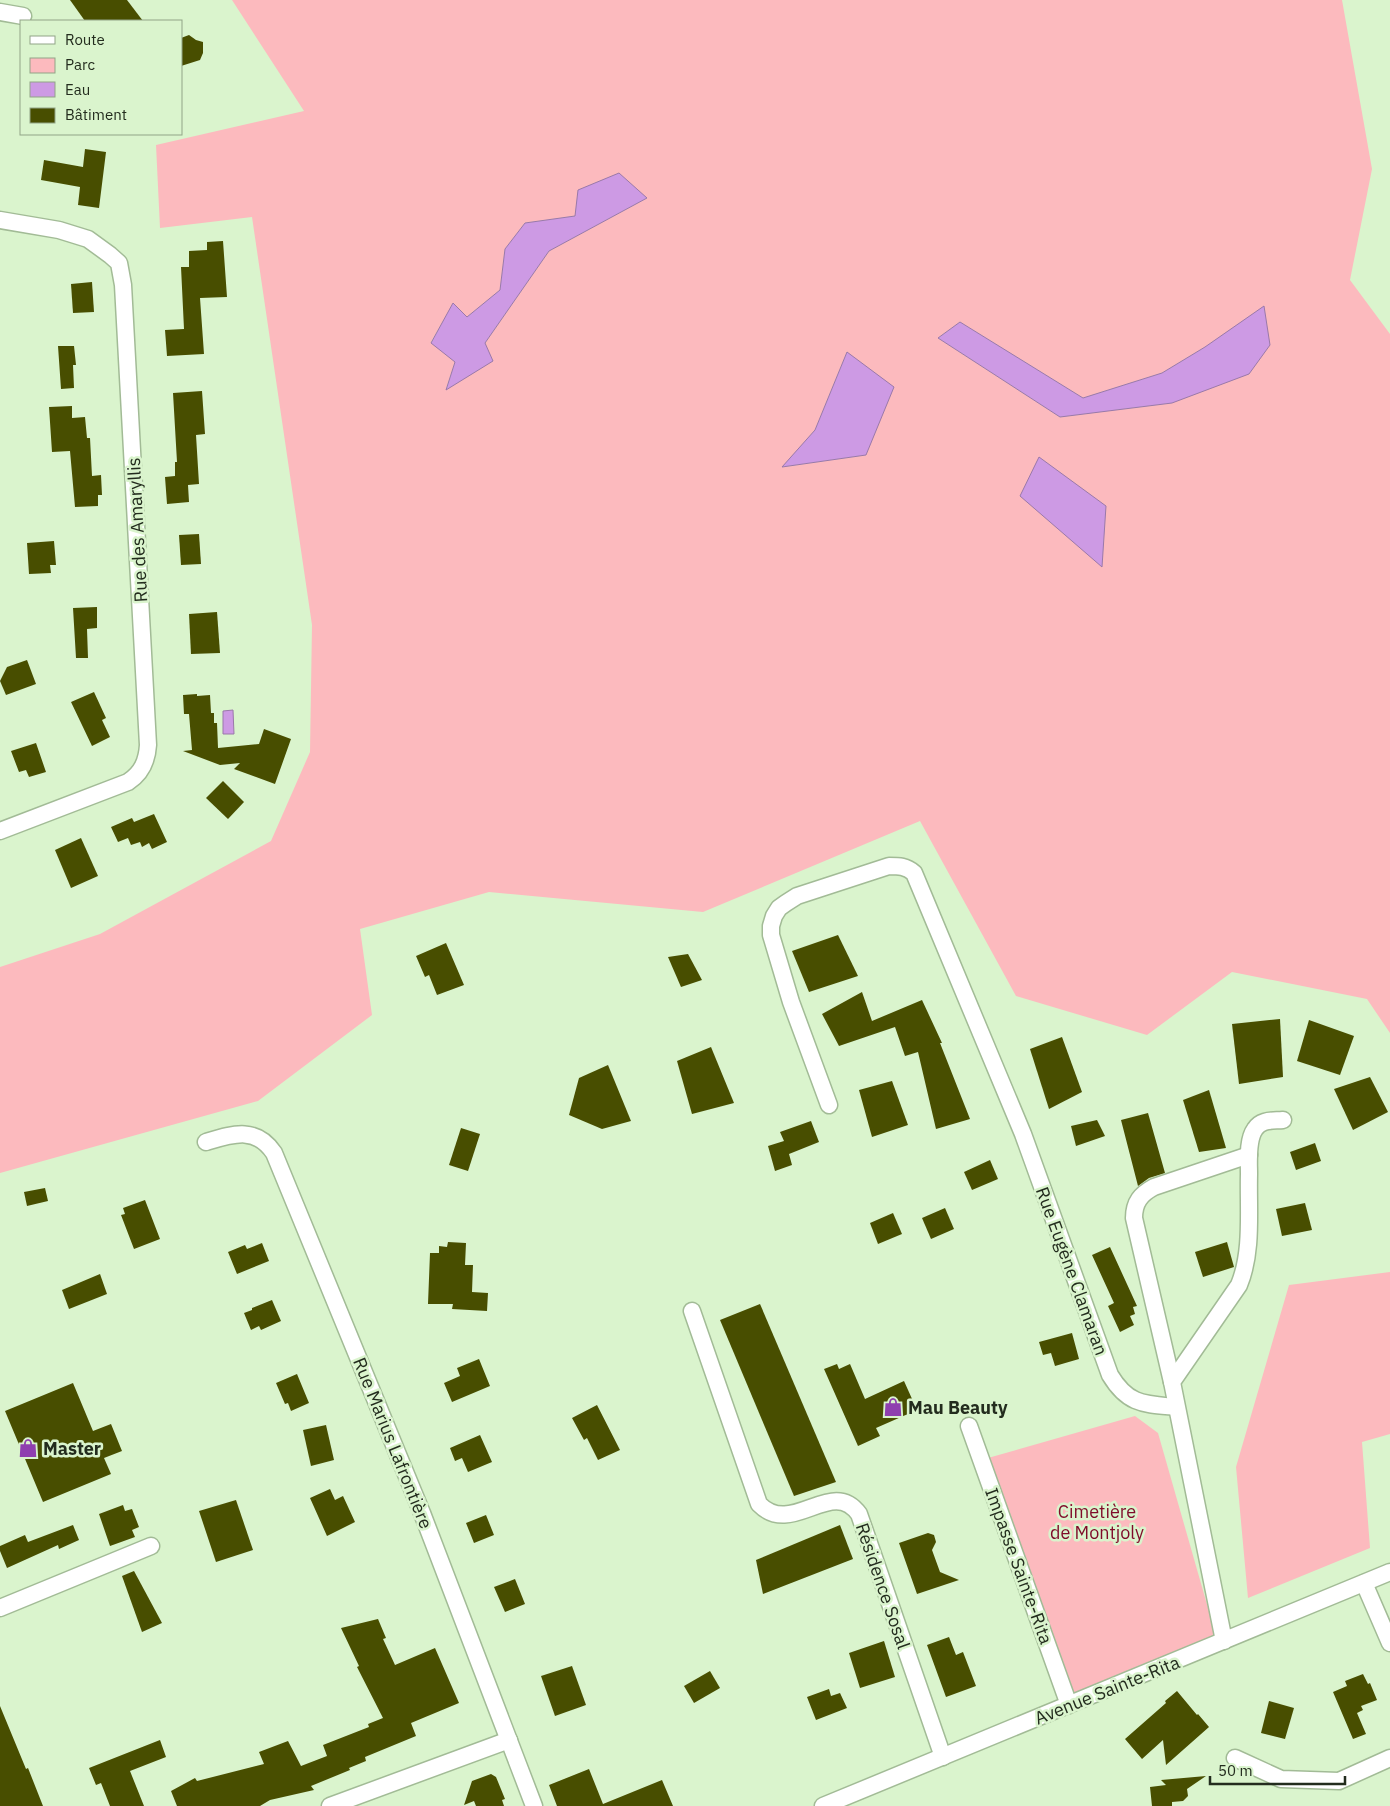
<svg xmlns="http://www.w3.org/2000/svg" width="1390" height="1806" font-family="'IBM Plex Sans',sans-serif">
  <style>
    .green { fill: #fcbabe; fill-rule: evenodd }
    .water { fill: #cd9ae4; stroke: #9a79a9 }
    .building { fill: #484e00 }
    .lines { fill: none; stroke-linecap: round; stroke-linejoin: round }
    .street-casing { stroke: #a2bb96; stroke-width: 19 }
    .street { stroke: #fff; stroke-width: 16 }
    .labels { text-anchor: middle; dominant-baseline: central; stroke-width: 5; stroke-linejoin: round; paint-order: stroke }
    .street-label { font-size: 18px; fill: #232c1e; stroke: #daf4cd }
    .poi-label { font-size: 18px; font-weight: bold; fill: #232c1e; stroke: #daf4cd; text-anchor: start }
    .park-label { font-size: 18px; fill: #7f0b29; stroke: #daf4cd }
  </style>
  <rect width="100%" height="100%" fill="#daf4cd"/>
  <g class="green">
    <path d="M 232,0 L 1342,0 L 1372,169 L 1350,280 L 1390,334 L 1390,1033 L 1367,999 L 1232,972 L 1147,1035 L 1016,996 L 920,821 L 703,912 L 489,892 L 360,929 L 372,1015 L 258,1101 L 0,1173 L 0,967 L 100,934 L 271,841 L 310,752 L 312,625 L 252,217 L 160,228 L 156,145 L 304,111 ZM 647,198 L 549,251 L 485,343 L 446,389 L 455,362 L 431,342 L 453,304 L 467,317 L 500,290 L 505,249 L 525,223 L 575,216 ZM 960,322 L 1083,398 L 1162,373 L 1205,347 L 1172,403 L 1060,417 L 938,338 ZM 847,352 L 866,455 L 783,467 L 815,430 Z"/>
    <polygon points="1390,1272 1390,1434 1362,1442 1370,1548 1248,1598 1236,1467 1289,1285"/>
    <polygon points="1135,1416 1158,1433 1216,1636 1068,1699 988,1458"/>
  </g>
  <g class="water">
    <polygon points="619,173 647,198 549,251 485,343 493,361 446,390 455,362 431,343 453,303 467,317 500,290 505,249 525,223 575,216 578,190"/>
    <polygon points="1264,306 1270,345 1249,374 1172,403 1060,417 938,338 960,322 1083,398 1162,373 1205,347"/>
    <polygon points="847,352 894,387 866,455 782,467 815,430"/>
    <polygon points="1039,457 1106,506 1102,567 1020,496"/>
    <polygon points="233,710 234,734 223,734 223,711"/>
  </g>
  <g class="building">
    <polygon points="70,0 127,0 143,21 85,21"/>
    <polygon points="189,35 196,40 203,42 203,53 200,60 181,66 181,38"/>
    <polygon points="85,149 106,152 99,208 78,205 80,187 41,180 44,160 83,167"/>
    <polygon points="223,241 227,297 200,298 204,354 167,356 165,330 184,329 181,267 189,267 189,251 207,250 207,242"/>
    <polygon points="92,282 94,312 73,313 71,284"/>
    <polygon points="58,346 74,346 76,365 73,365 74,388 61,389"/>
    <polygon points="202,391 205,434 196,435 199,484 188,485 189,502 167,504 165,477 175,476 175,462 177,462 173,393"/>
    <polygon points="72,406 72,418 85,417 87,438 90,438 92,476 101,475 102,495 98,495 98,506 75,507 70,451 52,452 49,407"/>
    <polygon points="199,534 201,564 181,565 179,535"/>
    <polygon points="54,541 56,565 50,565 51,573 29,574 27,543"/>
    <polygon points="97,607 97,628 87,629 88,658 76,658 73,608"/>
    <polygon points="217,612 220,653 191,654 189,614"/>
    <polygon points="27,660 36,684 6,695 0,681 7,667"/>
    <polygon points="94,692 106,718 102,720 110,737 92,746 71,702"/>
    <polygon points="197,694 197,696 210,695 211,713 214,713 214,723 217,723 218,748 259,744 264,729 291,739 275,784 234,769 240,763 220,765 183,751 192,750 189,714 184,714 183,695"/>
    <polygon points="36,743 46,772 29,777 26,770 19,772 11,751"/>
    <polygon points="223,781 244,802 228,819 206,798"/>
    <polygon points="154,814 167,842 152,849 149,843 142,847 140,842 131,845 128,838 118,842 111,827 132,818 134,822"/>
    <polygon points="81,838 98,876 71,888 55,850"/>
    <polygon points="838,935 858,976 809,992 792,951"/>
    <polygon points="446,943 464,985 437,995 429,975 425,977 416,956"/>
    <polygon points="688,954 702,980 681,987 668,957"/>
    <polygon points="862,992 872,1021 922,1000 942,1043 940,1043 970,1119 936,1129 918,1052 905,1056 895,1027 839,1046 822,1014"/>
    <polygon points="1280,1019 1283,1077 1239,1084 1232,1024"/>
    <polygon points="1309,1020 1354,1036 1340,1075 1297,1061"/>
    <polygon points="1062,1037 1082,1092 1049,1109 1030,1049"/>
    <polygon points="711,1047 734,1103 692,1114 677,1061"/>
    <polygon points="608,1065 631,1121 602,1129 569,1115 579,1078"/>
    <polygon points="1370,1077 1388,1112 1353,1130 1334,1089"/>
    <polygon points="892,1081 908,1125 872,1137 859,1090"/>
    <polygon points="1209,1090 1226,1148 1199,1152 1183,1100"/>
    <polygon points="1148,1113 1165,1173 1149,1178 1138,1186 1121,1120"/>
    <polygon points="1097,1120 1105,1136 1076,1146 1071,1126"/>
    <polygon points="811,1121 819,1142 789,1154 792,1165 775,1171 768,1146 784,1141 780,1132"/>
    <polygon points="461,1128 480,1134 468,1171 449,1165"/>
    <polygon points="1315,1143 1321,1161 1296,1170 1290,1152"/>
    <polygon points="990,1160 998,1179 972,1190 964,1172"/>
    <polygon points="45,1188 48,1201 27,1206 24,1192"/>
    <polygon points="145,1200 160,1239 134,1249 121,1215 125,1214 123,1208"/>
    <polygon points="1305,1203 1312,1230 1282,1236 1276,1209"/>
    <polygon points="945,1208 954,1229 931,1239 922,1218"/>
    <polygon points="893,1213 902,1234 878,1244 870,1223"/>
    <polygon points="448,1242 466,1243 465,1265 473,1265 472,1292 488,1293 487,1311 452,1309 453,1304 428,1304 430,1253 439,1253 439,1246 447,1247"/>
    <polygon points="1227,1242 1234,1267 1203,1277 1195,1252"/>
    <polygon points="262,1243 269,1261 237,1274 228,1252 245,1245 247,1249"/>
    <polygon points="1110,1247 1137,1306 1133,1307 1135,1314 1130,1316 1134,1325 1120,1332 1108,1306 1114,1303 1092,1255"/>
    <polygon points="100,1274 107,1294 69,1309 62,1290"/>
    <polygon points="272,1300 281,1321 261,1330 259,1326 251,1330 244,1313 252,1310 252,1308"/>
    <polygon points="760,1304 836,1482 794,1496 720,1320"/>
    <polygon points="1072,1333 1079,1359 1055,1366 1051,1353 1043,1355 1039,1342"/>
    <polygon points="479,1359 490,1386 452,1402 444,1383 460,1376 457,1368"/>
    <polygon points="837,1364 839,1369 850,1364 865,1399 904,1381 917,1410 876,1428 880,1436 858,1446 824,1369"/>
    <polygon points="297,1374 309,1403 291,1411 288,1403 285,1404 276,1383"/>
    <polygon points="73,1383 93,1431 111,1424 122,1451 104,1458 111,1474 43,1502 5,1411"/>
    <polygon points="597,1405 620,1450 598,1460 587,1438 584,1440 572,1418"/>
    <polygon points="326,1425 334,1460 311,1466 303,1430"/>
    <polygon points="480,1435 492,1462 468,1472 462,1458 455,1461 450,1448"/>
    <polygon points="330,1489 335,1500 343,1496 355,1522 327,1536 310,1498"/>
    <polygon points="236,1500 253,1550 216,1562 199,1511"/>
    <polygon points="123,1505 125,1511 132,1509 139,1527 132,1530 135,1537 110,1546 99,1514"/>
    <polygon points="486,1515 494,1535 474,1543 466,1523"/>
    <polygon points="73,1525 79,1540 59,1549 58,1545 7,1568 0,1551 0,1546 25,1535 28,1542"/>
    <polygon points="840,1525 853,1559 763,1594 756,1560"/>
    <polygon points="928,1533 934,1535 936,1542 932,1550 940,1572 959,1580 917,1594 899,1543"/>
    <polygon points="134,1571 162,1623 142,1632 122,1576"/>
    <polygon points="515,1579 525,1604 505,1612 494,1587"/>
    <polygon points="378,1619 386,1638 383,1639 395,1665 435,1648 459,1703 411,1723 416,1736 365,1757 366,1761 349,1768 350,1770 311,1786 314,1790 270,1800 260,1806 177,1806 171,1791 195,1778 197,1781 264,1764 259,1752 288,1741 301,1766 327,1756 323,1745 369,1727 368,1724 383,1718 357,1667 359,1666 341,1628"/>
    <polygon points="949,1637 956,1655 963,1652 976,1686 946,1697 927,1645"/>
    <polygon points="884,1641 895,1677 860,1688 849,1653"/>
    <polygon points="572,1666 586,1705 555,1716 541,1676"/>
    <polygon points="710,1671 720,1688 694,1703 684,1686"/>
    <polygon points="1363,1674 1368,1684 1370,1683 1377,1700 1361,1706 1363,1710 1357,1713 1366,1734 1353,1739 1333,1692 1347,1686 1345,1681"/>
    <polygon points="829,1689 831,1696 840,1693 847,1708 816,1720 807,1697"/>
    <polygon points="1177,1691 1197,1715 1198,1714 1209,1727 1166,1765 1163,1740 1142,1759 1125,1739 1166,1703 1165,1701"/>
    <polygon points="1269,1701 1294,1708 1285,1739 1261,1733"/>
    <polygon points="0,1706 26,1769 28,1768 43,1806 0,1806"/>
    <polygon points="160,1740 166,1757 130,1771 144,1806 110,1806 101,1783 96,1785 89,1768"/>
    <polygon points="589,1769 603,1804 662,1780 673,1806 557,1806 549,1785"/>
    <polygon points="491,1774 496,1777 505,1799 502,1800 504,1806 476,1806 474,1801 464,1805 472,1781"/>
    <polygon points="1206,1776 1187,1789 1188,1796 1183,1801 1172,1802 1172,1806 1152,1806 1150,1787 1166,1785 1161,1780"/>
  </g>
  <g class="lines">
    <g class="street-casing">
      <g id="street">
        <polyline points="0,12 23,16"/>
        <path d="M 0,220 L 59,230 L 88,239 L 110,255 L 119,263 L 123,285 L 148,745 C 147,761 142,773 128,782 L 0,831"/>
        <path d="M 829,1105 L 791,1002 L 771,935 L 771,926 L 774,916 L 779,908 L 786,903 L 797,896 L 889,866 C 899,866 906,866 914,873 L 1023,1134 L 1110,1375 C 1128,1405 1144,1404 1176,1407"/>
        <path d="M 206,1142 C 233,1134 256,1126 274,1153 L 422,1513 L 534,1806"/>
        <path d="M 692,1311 L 759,1504 C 792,1538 832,1476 859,1514 L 943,1757"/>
        <path d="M 1172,1382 L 1134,1218 C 1134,1202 1141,1194 1154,1187 L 1249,1155"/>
        <polyline points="969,1426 1069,1705"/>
        <polyline points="1364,1583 1390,1643"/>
        <polyline points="0,1608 151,1546"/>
        <path d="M 1224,1641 L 1172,1382 L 1239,1285 C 1253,1251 1248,1210 1249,1174 C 1249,1161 1247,1140 1255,1129 C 1261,1119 1273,1121 1283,1120"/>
        <polyline points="1235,1758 1281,1779 1339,1781 1390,1758"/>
        <polyline points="330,1806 509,1740"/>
        <polyline points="823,1806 1390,1572"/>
      </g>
    </g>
    <use href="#street" class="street"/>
  </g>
  <defs>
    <g id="shop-bare" transform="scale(1.5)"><path d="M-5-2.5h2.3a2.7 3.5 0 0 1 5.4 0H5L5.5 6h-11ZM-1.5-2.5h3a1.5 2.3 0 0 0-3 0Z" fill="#8f3faf" stroke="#daf4cd" stroke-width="2.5" paint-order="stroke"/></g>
  </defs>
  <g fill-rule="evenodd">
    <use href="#shop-bare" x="893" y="1407"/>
    <use href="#shop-bare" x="28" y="1448"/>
  </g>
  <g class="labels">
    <g class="street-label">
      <text transform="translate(137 530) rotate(-93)">Rue des Amaryllis</text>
      <text transform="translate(1072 1271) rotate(70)">Rue Eugène Clamaran</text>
      <text transform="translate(393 1443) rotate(68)">Rue Marius Lafrontière</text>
      <text transform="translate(1019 1566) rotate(70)">Impasse Sainte-Rita</text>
      <text transform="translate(883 1586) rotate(71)">Résidence Sosal</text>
      <text transform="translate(1107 1690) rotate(-22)">Avenue Sainte-Rita</text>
    </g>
    <g class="poi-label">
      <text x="908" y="1407">Mau Beauty</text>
      <text x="43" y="1448">Master</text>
    </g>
    <g class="park-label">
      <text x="1097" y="1511">Cimetière<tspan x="1097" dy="21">de Montjoly</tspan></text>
    </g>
  </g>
  <rect x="20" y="20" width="162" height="115" fill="#daf4cd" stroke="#91a487"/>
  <rect x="30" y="36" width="25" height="8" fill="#ffffff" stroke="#91a487"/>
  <text x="65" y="45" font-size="15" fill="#232c1e">Route</text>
  <rect x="30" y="58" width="25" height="15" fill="#fcbabe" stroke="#91a487"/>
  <text x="65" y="70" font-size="15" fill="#232c1e">Parc</text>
  <rect x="30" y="82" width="25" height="15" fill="#cd9ae4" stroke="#91a487"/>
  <text x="65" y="95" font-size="15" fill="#232c1e">Eau</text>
  <rect x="30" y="108" width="25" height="15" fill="#484e00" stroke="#91a487"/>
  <text x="65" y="120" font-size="15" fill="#232c1e">Bâtiment</text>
  <path d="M1210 1776v8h135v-8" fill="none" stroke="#232c1e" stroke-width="2.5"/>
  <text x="1218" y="1776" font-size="15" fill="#232c1e" stroke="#daf4cd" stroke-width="4" paint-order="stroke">50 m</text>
</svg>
